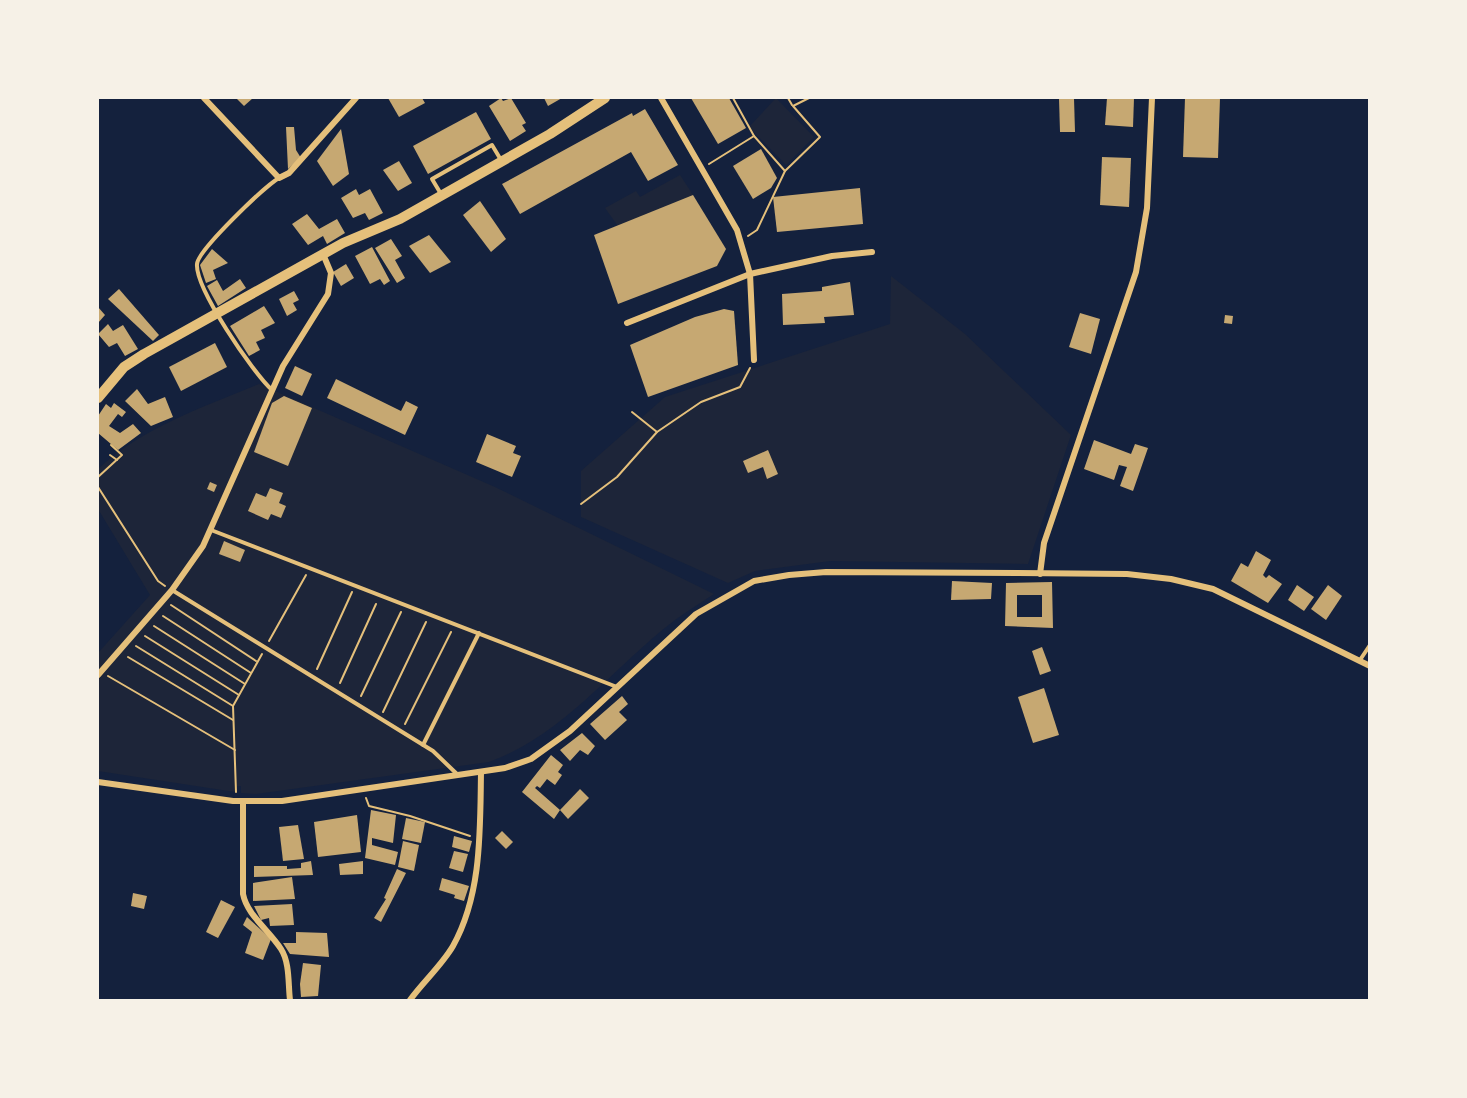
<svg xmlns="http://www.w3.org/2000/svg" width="1467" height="1098" font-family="Mulish,sans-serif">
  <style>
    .green { fill: #1d2539 }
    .building { fill: #c6a872; fill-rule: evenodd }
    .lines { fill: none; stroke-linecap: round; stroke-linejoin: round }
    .path { stroke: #e5c07b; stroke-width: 2 }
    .service { stroke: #e5c07b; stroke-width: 4 }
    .minor { stroke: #e5c07b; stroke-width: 6 }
    .secondary { stroke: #e5c07b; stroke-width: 10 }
  </style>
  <rect width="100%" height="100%" fill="#14213d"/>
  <g class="green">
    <polygon points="776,98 814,137 786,165 749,127"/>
    <polygon points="680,175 693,195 618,226 605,208 636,191 640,197"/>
    <polygon points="891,276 965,334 1071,435 1028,564 830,561 755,571 728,583 581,517 581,471 665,397 890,324"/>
    <path d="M 259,384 L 495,487 L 714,594 C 701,603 687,611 675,620 C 613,667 564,735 489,762 L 256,794 L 241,793 L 241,786 L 235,786 L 235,792 L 98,771 L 98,653 L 150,595 L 98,509 L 98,469 C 142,428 203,407 259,384 Z"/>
  </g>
  <g class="building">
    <polygon points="236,98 253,98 244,106"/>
    <polygon points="388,98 422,98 425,103 399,117"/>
    <polygon points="501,98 503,101 511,98 526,123 522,125 526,131 510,141 489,106"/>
    <polygon points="544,98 562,98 548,106"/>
    <polygon points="691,98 729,98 746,128 718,144"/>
    <polygon points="1059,98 1074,98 1075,132 1060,132"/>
    <polygon points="1107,98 1134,98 1133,127 1105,125"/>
    <polygon points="1185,98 1220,98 1218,158 1183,157"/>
    <polygon points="645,109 678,165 648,181 631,152 520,214 502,184 632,113 633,116"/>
    <polygon points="476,112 491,139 428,174 413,146"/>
    <polygon points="286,127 294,127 296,150 301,158 288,169"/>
    <polygon points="341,129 349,174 333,186 317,161"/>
    <polygon points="761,149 777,178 771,188 753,199 733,166"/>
    <polygon points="1102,157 1131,158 1129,207 1100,205"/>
    <polygon points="399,161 412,183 398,191 383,170"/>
    <polygon points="860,188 863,224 777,232 773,197"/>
    <polygon points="356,189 359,195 370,189 383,213 369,220 365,213 353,218 341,198"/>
    <polygon points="693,195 726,249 717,266 618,304 594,235"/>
    <polygon points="480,201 506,239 491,252 463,215"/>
    <polygon points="307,214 319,229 337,219 345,233 327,244 323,236 308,245 292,224"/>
    <polygon points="429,235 451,262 430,273 409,246"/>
    <polygon points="391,239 402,256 395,260 405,278 397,283 375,248"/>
    <polygon points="372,247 390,281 384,285 380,279 370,284 355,256"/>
    <polygon points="212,249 228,263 213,270 216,279 206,283 200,265"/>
    <polygon points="346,264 354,278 341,286 333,272"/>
    <polygon points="240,279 246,288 218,306 207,286 217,280 223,291"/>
    <polygon points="850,282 854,315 824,317 825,323 783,325 782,294 822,291 822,287"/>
    <polygon points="119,289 159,335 153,341 108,299"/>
    <polygon points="294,291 299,300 293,303 297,310 287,316 279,299"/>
    <polygon points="264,306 275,323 261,330 265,338 256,342 260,350 249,356 230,326"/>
    <polygon points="98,307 105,315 98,323"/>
    <polygon points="724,309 734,311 738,365 648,397 630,345 695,317"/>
    <polygon points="1080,313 1100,319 1091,354 1069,347"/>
    <polygon points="1225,315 1233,316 1232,324 1224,323"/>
    <polygon points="108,324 113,331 123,325 138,349 125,356 117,343 109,347 98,334"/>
    <polygon points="215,343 227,367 181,391 169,367"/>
    <polygon points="295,366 312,374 302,396 285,388"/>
    <polygon points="336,379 401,411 406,401 418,407 405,435 327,398"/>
    <polygon points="137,389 148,404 165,397 173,417 151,426 125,401"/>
    <polygon points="284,396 312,408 288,466 254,452 272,403"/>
    <polygon points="114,403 126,412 122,417 118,414 109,426 120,433 133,424 141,433 118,450 98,433 98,416 106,404 111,408"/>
    <polygon points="487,434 516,446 513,453 521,456 512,477 476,462"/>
    <polygon points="1094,440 1131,454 1135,444 1148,448 1133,491 1120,486 1127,467 1119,465 1114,480 1084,469"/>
    <polygon points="768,450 778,474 767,479 763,467 748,473 743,461"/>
    <polygon points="210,482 217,485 214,492 207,489"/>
    <polygon points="270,488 283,493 279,503 286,506 281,518 271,514 268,520 248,511 256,493 266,497"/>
    <polygon points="224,541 245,550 240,562 219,554"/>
    <polygon points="1256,551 1271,560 1263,575 1266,578 1269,575 1282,584 1268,603 1231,581 1241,563 1248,567"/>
    <polygon points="952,581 992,583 991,599 951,600"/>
    <path d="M 1052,582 L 1053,628 L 1005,626 L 1006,583 ZM 1017,595 L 1042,595 L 1042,617 L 1017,617 Z"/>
    <polygon points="1297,585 1314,597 1304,611 1288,600"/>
    <polygon points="1328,585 1342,596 1326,620 1311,609"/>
    <polygon points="1042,647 1051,671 1040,675 1032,651"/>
    <polygon points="1044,688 1059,735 1033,743 1018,697"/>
    <polygon points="622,696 628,704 619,712 627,720 605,740 590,724"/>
    <polygon points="582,733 595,746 588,755 580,750 570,761 560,750"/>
    <polygon points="551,755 563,765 558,772 562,775 555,785 547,779 540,788 537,786 535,788 560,810 554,819 522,792"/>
    <polygon points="580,789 589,798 568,819 560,810"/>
    <polygon points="371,810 396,815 393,843 372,838 372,845 398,852 395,865 365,858"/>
    <polygon points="357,815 361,852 318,857 314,822"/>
    <polygon points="406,818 425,822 421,843 402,839"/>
    <polygon points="298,825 304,859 283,861 279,827"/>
    <polygon points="502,831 513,842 506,849 495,838"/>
    <polygon points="454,836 472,841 469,852 452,847"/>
    <polygon points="403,841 419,845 414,871 398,867"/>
    <polygon points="454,851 468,854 463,872 449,868"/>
    <polygon points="311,861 313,875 254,877 254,866 287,866 287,869 301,868 301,863"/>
    <polygon points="363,861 363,874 340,875 339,864"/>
    <polygon points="397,869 406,873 381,922 374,918 386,899 384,898"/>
    <polygon points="292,877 295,899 253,901 253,883"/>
    <polygon points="442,878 469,886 464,901 454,898 455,895 439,890"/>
    <polygon points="133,893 147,896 144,909 131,906"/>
    <polygon points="221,900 235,907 218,938 206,932"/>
    <polygon points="292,904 294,925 270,926 269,918 261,920 254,906"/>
    <polygon points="247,917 271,939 263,960 245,953 252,932 243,925"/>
    <polygon points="296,932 327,933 329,957 290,954 283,943 296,943"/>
    <polygon points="303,963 321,965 318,996 301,997 300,984"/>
  </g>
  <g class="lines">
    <g class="path">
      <polyline points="733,98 754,136 785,171"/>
      <polyline points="788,98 792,105"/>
      <polyline points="709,164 754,136"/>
      <polyline points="748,236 757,230 785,171 820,137 793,106 809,98"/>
      <polyline points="632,412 657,432"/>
      <polyline points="110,455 117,460"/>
      <polyline points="98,477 122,455 111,445"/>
      <polyline points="98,487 158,581 165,586"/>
      <polyline points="581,504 617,477 657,432 701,402 740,387 750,368"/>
      <polyline points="171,605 256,661"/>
      <polyline points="163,616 251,673"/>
      <polyline points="154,626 245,684"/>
      <polyline points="145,636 239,695"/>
      <polyline points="269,641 306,575"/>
      <polyline points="136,646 233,706"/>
      <polyline points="128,657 233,720"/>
      <polyline points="317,669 352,592"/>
      <polyline points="108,676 235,750"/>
      <polyline points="340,683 376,604"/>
      <polyline points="361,696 401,612"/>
      <polyline points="383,712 426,622"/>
      <polyline points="405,724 451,632"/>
      <polyline points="236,792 233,706 262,654"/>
      <polyline points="366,798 369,806 410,816 470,836"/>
    </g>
    <g class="service">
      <polyline points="441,194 432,179 492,145 501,160"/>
      <path d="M 272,390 C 253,373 195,288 197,264 C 198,250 265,186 279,178"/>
      <polyline points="211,530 617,687"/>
      <polyline points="172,590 433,751 458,775"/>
      <polyline points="1360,660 1370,645"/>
      <polyline points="423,745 479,633"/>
    </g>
    <g class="minor">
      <polyline points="204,98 279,178 289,173 356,98"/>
      <polyline points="661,98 737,230 750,274 754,360"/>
      <polyline points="627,323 750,274 832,256 872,252"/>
      <polyline points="1040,574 1044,543 1136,272 1147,208 1152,98"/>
      <polyline points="98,675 172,590 203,546 283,366 328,294 331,273 323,254"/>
      <polyline points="98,782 233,801 282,801 505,768 531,759 570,731 696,614 754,581 789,575 826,572 1018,573 1127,574 1171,579 1213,589 1370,666"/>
      <path d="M 243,802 L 243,894 C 247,915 269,930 281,949 C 290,963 288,984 290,1000"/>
      <path d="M 410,1000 C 423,982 442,965 453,946 C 482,894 480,830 481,773"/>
    </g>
    <polyline class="secondary" points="98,398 124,367 144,354 343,243 400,219 550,134 605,98"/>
  </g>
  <rect width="1467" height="1098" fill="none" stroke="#f6f1e7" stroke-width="198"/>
</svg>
